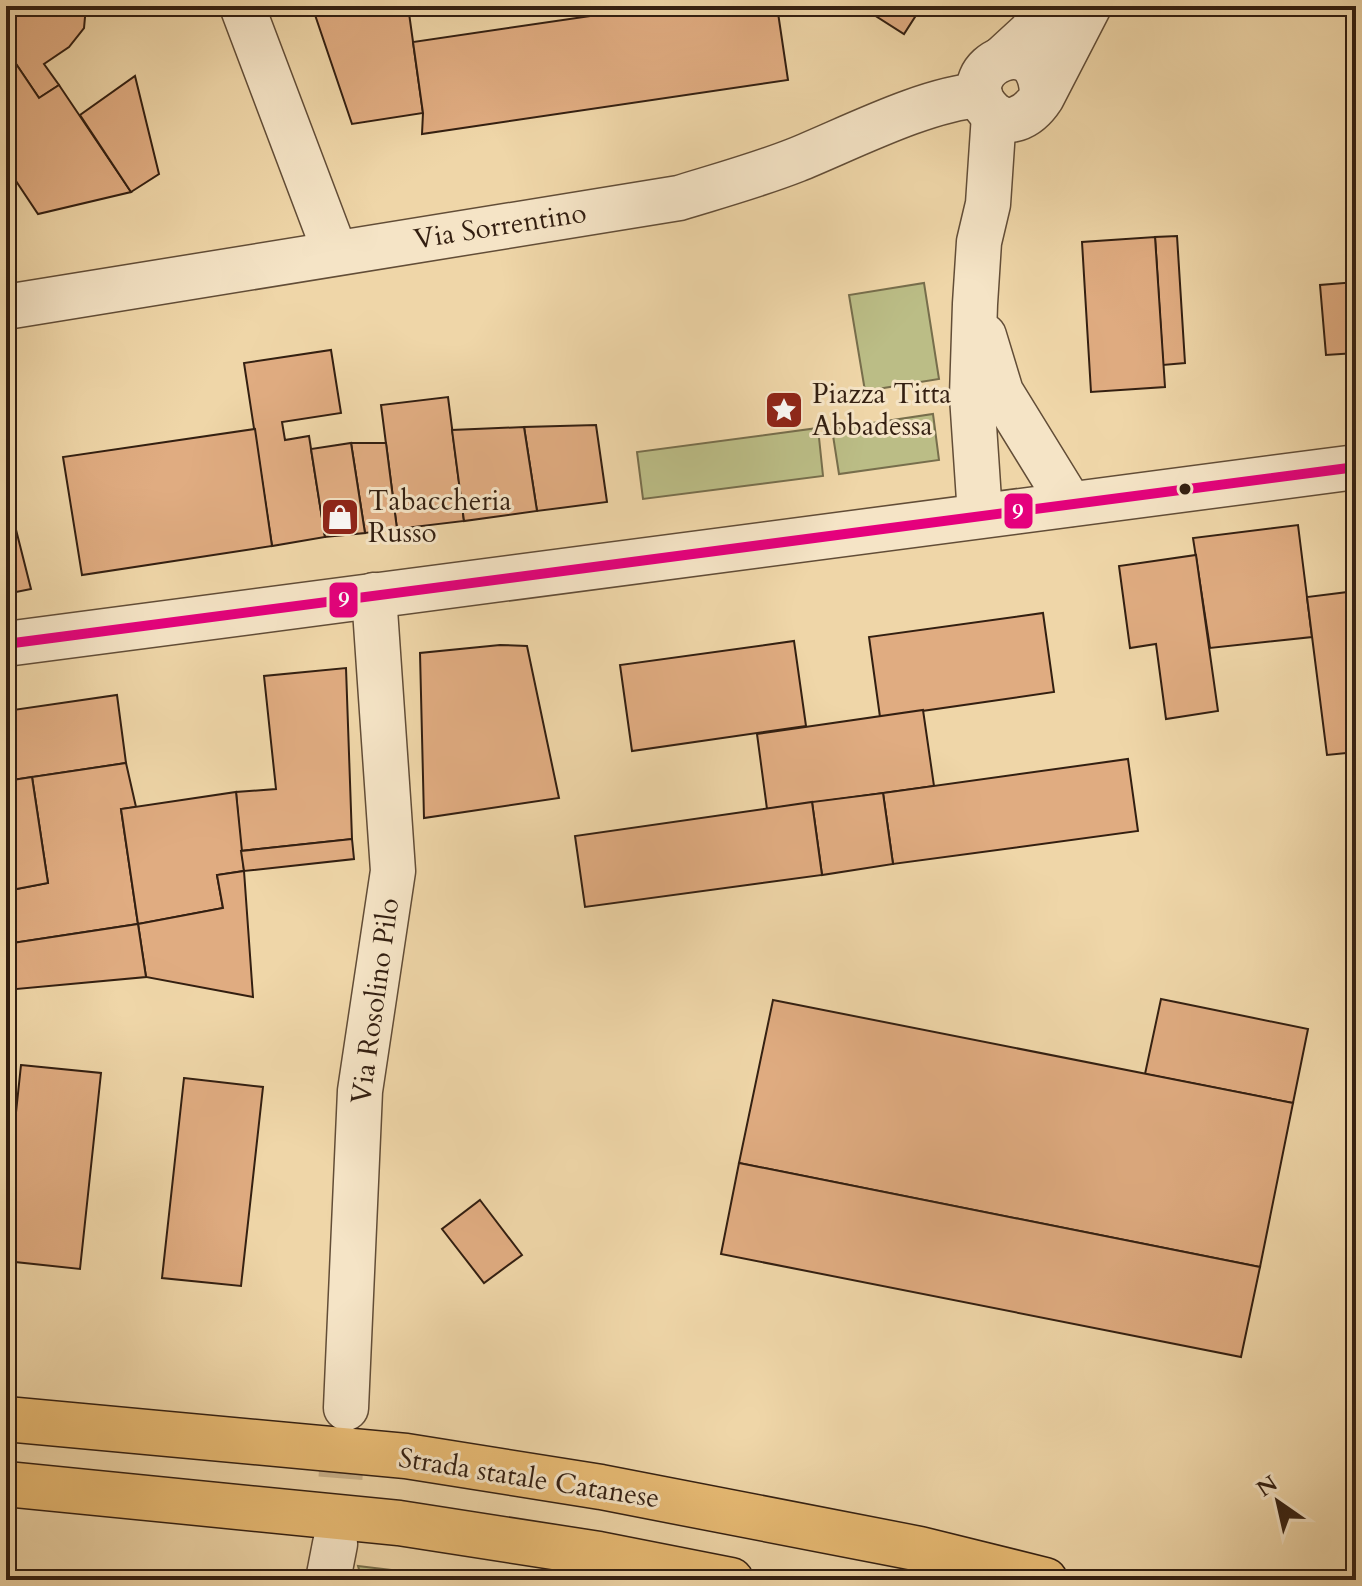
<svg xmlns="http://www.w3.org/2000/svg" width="1362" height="1586" font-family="Cardo,serif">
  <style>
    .green { fill: #bbbd86; stroke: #776e4c; stroke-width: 2 }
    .building { fill: #e0ac81; stroke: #331f11; stroke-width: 2 }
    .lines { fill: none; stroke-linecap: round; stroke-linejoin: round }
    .minor-tunnel { stroke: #c9b18a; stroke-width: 44; stroke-dasharray: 44 22; stroke-linecap: butt }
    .minor-casing { stroke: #624d37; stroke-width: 47 }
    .major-casing { stroke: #331f11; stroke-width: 47 }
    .minor { stroke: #f5e4c6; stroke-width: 44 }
    .major { stroke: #e8bb74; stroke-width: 44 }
    .bus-1-casing { stroke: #f5e4c6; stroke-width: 16 }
    .bus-1 { stroke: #e5007d; stroke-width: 10 }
    .bus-dot { fill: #331f11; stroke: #f5e4c6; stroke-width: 3 }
    .labels { text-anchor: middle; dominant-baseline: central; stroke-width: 6; stroke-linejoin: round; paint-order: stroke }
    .street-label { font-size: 28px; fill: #331f11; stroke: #f5e4c6 }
    .poi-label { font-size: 28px; fill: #331f11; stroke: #f5e4c6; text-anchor: start }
    .line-badge { stroke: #f5e4c6; stroke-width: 3 }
    .badge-label { font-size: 22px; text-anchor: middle; font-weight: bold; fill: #fff }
  </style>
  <rect width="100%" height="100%" fill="#efd6a8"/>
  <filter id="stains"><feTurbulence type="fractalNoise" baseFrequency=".0025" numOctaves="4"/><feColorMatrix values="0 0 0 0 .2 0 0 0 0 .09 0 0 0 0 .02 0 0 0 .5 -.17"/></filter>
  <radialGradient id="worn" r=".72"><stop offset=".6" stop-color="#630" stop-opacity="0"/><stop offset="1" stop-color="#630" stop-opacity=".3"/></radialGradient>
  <g class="green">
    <polygon points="924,283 939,379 865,391 849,295"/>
    <polygon points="933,414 939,460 839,474 832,429"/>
    <polygon points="818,428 823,476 643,499 637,452"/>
    <polygon points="358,1566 475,1580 362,1580"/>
  </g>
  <g class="building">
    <polygon points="6,6 86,6 84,28 69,47 44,64 59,85 39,98 6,49"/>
    <polygon points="312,6 408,6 423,113 352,124"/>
    <polygon points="659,6 777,6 788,80 422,134 423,113 413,42"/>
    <polygon points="860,6 922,6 904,34"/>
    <polygon points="6,49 39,98 59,85 131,192 38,214 6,166"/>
    <polygon points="135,76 159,174 131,192 80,115"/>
    <polygon points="1177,236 1185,363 1163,365 1155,237"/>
    <polygon points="1155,237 1165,387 1091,392 1082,242"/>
    <polygon points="1356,282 1356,353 1326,355 1320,285"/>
    <polygon points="331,350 341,413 282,422 285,440 309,436 325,537 272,546 244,363"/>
    <polygon points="448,397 464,521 397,529 381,405"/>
    <polygon points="596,425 607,502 537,511 524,427"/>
    <polygon points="524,427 537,511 464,521 452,430"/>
    <polygon points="255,429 272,546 82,575 63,457"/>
    <polygon points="351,443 386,443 397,529 365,533"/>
    <polygon points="351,443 365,533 325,537 311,449"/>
    <polygon points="10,506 31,589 6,594 6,508"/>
    <polygon points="1298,525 1312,637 1210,648 1193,538"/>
    <polygon points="1196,555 1218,711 1166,719 1156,644 1130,648 1119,566"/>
    <polygon points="1356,591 1356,752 1327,755 1307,597"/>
    <polygon points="1043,613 1054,692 880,717 869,637"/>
    <polygon points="794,641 806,726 632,751 620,665"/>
    <polygon points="500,645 527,646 559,798 424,818 420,653"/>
    <polygon points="346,668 352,839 241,851 236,792 276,789 264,676"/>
    <polygon points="117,695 126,763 6,781 6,711"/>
    <polygon points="923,710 934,786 767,809 757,734"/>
    <polygon points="1128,759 1138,831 893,864 883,793"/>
    <polygon points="126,763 136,807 121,809 138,924 6,944 6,891 48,883 32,777"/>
    <polygon points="32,777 48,883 6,891 6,781"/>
    <polygon points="236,792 244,871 217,875 223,908 138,924 121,809"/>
    <polygon points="883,793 893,864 822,875 812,802"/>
    <polygon points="812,802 822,875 585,907 575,836"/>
    <polygon points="352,839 354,859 244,871 241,851"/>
    <polygon points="244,871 253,997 146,977 138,924 223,908 217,875"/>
    <polygon points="138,924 146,977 6,990 6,944"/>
    <polygon points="1161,999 1308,1029 1293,1103 1145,1074"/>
    <polygon points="773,1000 1293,1103 1260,1267 739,1163"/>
    <polygon points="21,1065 101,1073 80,1269 6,1261 6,1207"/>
    <polygon points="184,1078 263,1087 241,1286 162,1278"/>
    <polygon points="739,1163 1260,1267 1241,1357 721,1254"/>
    <polygon points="480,1200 522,1255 484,1283 442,1229"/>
  </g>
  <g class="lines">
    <polyline class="minor-tunnel" points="335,1544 346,1411"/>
    <g class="minor-casing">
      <g id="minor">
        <polyline points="242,6 335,252"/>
        <polyline points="1004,57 1029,34 1053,6"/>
        <path d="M 1042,97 C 1043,23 952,67 987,108 C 1006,131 1029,117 1042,97 L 1089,6"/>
        <path d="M 6,307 L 679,198 C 718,186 758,175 796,160 C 848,139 925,99 980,95"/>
        <polyline points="984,336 1001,392 1070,504"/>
        <polyline points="980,515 972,396 975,304 979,242 988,204 994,115"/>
        <polyline points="6,644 1356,467"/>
        <polyline points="346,1408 360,1091 393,871 374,595"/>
        <polyline points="328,1580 335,1544"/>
      </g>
    </g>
    <g class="major-casing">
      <g id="major">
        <polyline points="6,1419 406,1456 601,1487 920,1549 1045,1580"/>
        <polyline points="6,1484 399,1523 599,1554 731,1580"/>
      </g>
    </g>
    <use href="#minor" class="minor"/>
    <use href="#major" class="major"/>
    <g class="bus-1-casing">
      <polyline id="bus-1" points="6,644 1356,467"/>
    </g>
    <use href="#bus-1" class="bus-1"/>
  </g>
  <defs>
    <g id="sight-square" transform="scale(2)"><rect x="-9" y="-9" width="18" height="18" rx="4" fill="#8f2418" stroke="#f5e4c6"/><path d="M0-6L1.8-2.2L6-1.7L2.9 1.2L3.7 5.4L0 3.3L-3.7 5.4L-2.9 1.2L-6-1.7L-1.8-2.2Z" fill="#fff"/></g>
    <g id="shop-square" transform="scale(2)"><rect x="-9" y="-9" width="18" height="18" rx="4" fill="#8f2418" stroke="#f5e4c6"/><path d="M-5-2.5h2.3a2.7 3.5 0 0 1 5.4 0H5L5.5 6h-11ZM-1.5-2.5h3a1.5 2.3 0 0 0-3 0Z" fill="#fff"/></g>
  </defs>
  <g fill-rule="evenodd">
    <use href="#sight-square" x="784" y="410"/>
    <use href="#shop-square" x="340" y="517"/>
  </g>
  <circle class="bus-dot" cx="1185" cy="489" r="7"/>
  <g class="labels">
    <g class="street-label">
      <text transform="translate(500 226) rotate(-9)">Via Sorrentino</text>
      <text transform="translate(375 1001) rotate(-82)">Via Rosolino Pilo</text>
      <text transform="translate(529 1478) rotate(9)">Strada statale Catanese</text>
    </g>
    <g class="poi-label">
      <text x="812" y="394">Piazza Titta<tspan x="812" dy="32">Abbadessa</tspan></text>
      <text x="368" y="501">Tabaccheria<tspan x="368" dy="32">Russo</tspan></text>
    </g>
  </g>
  <g class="line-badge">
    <rect x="1003" y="492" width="31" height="38" rx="8" fill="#e5007d"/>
    <rect x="328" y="581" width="31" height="38" rx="8" fill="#e5007d"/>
  </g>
  <g class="badge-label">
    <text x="1018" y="519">9</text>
    <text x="344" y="607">9</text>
  </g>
  <rect width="1362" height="1586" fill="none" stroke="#efd6a8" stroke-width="32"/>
  <rect x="8" y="8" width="1346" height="1570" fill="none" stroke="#331f11" stroke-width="4"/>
  <rect x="16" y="16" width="1330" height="1554" fill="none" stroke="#331f11" stroke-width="2"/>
  <g transform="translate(1278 1502) rotate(326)" stroke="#f5e4c6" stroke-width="6" paint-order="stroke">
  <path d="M0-6L14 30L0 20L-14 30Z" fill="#331f11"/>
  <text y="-12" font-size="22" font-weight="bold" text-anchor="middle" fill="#331f11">N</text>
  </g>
  <rect width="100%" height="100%" filter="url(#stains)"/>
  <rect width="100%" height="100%" fill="url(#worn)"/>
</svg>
